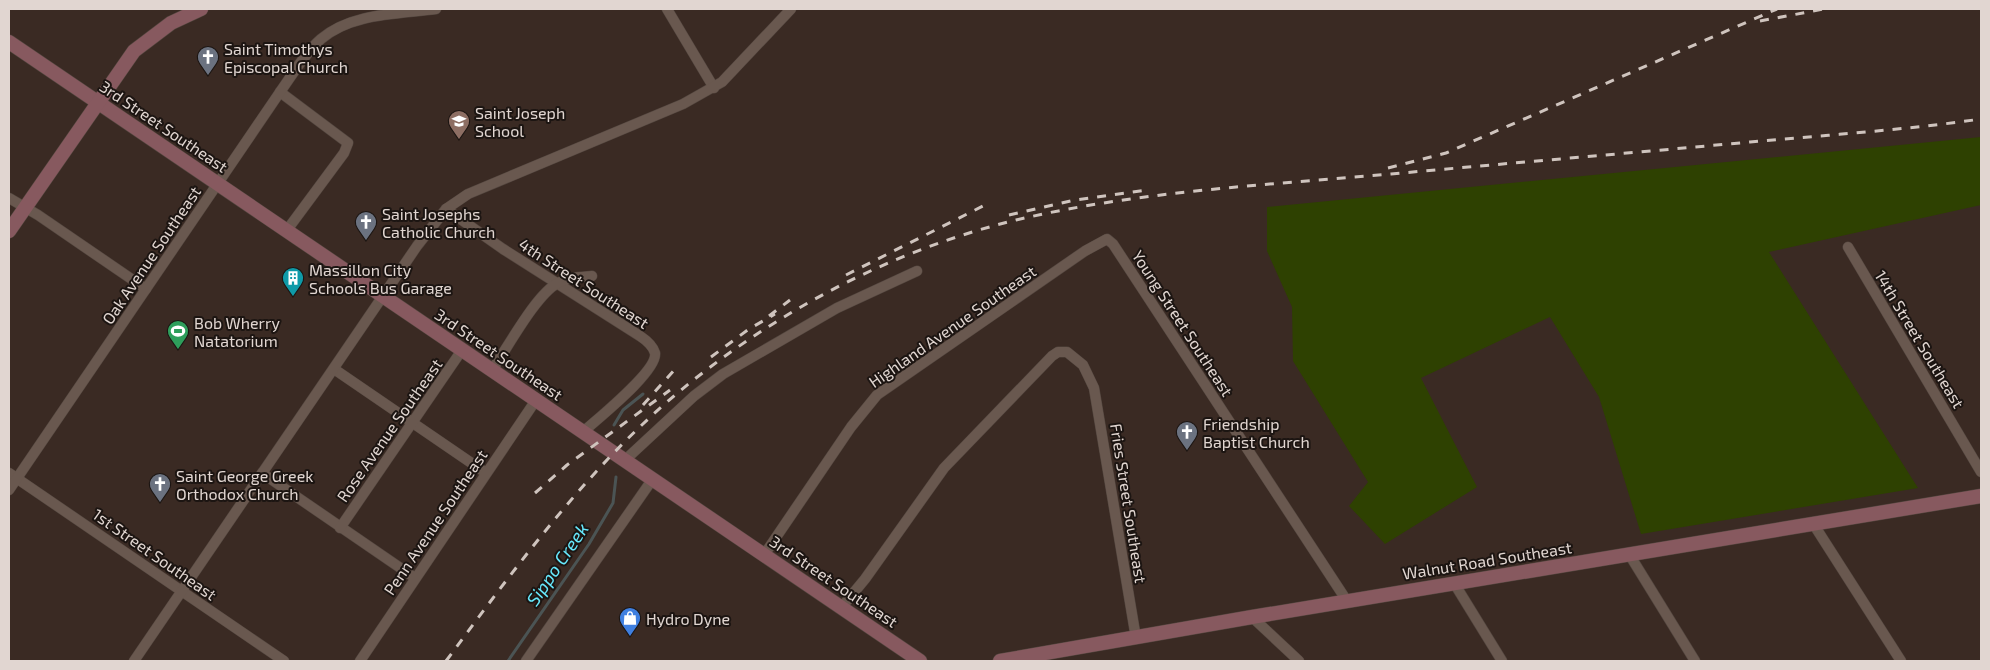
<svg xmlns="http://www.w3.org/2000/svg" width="1990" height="670" font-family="'Exo 2',sans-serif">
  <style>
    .green { fill: #2e4101 }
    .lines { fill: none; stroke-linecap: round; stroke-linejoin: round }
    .stream { stroke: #4b5454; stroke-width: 3 }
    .street-casing { stroke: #53463f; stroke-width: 11 }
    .secondary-casing { stroke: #53463f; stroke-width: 15 }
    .street { stroke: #69584f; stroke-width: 10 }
    .secondary { stroke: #87595f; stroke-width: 14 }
    .rail { stroke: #cfc4be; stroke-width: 3; stroke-dasharray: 9 9; stroke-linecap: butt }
    .labels { text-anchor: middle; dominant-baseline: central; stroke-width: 4; stroke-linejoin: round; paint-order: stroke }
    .poi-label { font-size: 16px; fill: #e1d6d1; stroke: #1c1512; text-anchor: start }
    .street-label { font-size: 16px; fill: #e1d6d1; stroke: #1c1512 }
    .water-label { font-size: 18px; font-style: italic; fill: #67e9fd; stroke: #1c1512 }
  </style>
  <rect width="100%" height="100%" fill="#3a2a23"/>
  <polygon class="green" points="1981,137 1981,205 1769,252 1918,488 1641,534 1599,397 1550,317 1421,378 1477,487 1385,544 1349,506 1368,482 1293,361 1292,307 1267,251 1267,207"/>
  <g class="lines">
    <g class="stream">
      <polyline points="614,425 623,410 643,394"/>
      <polyline points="508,661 589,544 613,503 616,477"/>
    </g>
    <g class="street-casing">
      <g id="street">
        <polyline points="667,9 714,88"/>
        <polyline points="280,92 348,143 344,153 287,230"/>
        <polyline points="9,198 38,215 146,289"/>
        <path d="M 446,209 L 503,249 L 640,336 C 646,340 653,346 655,353 C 658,371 597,419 583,432"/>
        <polyline points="1848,247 1981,472"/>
        <polyline points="334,369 486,473"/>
        <path d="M 492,370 C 507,349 536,294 558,283 C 568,277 580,277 592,276"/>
        <polyline points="624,461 694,396 723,374 837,308 917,271"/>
        <polyline points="9,473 284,661"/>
        <polyline points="262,473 415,578"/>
        <path d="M 9,490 L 280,92 C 293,74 305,53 321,39 C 351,13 398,14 436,9"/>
        <polyline points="1814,525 1901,661"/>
        <polyline points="340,528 462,350"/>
        <polyline points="1629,554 1695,661"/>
        <polyline points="764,555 851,427 877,395 1085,251 1107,239 1113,244 1347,601"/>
        <polyline points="1454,583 1502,661"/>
        <polyline points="841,608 865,579 944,468 1052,356 1058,352 1067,352 1083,365 1094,388 1136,638"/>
        <polyline points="1252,617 1299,661"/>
        <polyline points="134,661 417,246 446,209 468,194 683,104 722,82 791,9"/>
        <polyline points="360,661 536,400"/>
        <polyline points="526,661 652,480"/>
      </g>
    </g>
    <g class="secondary-casing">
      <g id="secondary">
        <polyline points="9,42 920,661"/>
        <polyline points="9,231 134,51 171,23 201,9"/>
        <polyline points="1000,661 1252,617 1981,496"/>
      </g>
    </g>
    <use href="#street" class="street"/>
    <use href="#secondary" class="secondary"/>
    <g class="rail">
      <polyline points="1760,21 1824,9"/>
      <polyline points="1388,168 1446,153 1777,9"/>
      <polyline points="1009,215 1075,200 1147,190"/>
      <polyline points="846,275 985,205"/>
      <polyline points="769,316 790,300"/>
      <polyline points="711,357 749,329 775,314"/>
      <polyline points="643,405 676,368"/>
      <polyline points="535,493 567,465 670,390"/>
      <path d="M 446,661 C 525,555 602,448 709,368 C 800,299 905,247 1016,220 C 1139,191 1266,185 1391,174 C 1511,163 1631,153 1750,142 C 1827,135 1905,130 1981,119"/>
    </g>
  </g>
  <defs>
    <g id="church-pin" transform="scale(1.125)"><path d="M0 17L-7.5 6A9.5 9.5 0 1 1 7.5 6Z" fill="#6b7280" stroke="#1c1512"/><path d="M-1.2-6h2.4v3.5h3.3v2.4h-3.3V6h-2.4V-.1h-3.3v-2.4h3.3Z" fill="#fff"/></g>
    <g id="school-pin" transform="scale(1.125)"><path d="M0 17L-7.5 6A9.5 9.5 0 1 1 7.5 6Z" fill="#8d6e63" stroke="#1c1512"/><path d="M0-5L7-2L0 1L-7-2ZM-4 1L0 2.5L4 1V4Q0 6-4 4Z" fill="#fff"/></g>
    <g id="building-pin" transform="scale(1.125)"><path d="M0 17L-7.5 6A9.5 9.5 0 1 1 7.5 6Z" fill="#0f9aa8" stroke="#1c1512"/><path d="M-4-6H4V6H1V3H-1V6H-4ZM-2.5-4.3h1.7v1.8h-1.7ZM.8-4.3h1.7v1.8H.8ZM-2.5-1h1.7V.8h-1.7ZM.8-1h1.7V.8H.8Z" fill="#fff"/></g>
    <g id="stadium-pin" transform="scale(1.125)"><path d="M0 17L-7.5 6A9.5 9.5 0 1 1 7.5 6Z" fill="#2e9e5b" stroke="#1c1512"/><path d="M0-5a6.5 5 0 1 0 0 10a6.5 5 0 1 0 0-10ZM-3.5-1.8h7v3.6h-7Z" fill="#fff"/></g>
    <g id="shop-pin" transform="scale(1.125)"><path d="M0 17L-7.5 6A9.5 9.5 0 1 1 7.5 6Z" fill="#3f7fe0" stroke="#1c1512"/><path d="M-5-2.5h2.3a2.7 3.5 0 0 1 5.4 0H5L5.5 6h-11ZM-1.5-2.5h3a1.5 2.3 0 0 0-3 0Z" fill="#fff"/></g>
  </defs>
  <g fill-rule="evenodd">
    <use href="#church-pin" x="208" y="57"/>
    <use href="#school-pin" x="459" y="121"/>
    <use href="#church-pin" x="366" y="222"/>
    <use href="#building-pin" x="293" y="278"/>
    <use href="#stadium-pin" x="178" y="331"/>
    <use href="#church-pin" x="1187" y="432"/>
    <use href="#church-pin" x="160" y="484"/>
    <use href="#shop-pin" x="630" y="618"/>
  </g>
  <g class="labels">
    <g class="poi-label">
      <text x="224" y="48">Saint Timothys<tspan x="224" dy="18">Episcopal Church</tspan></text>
      <text x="475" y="112">Saint Joseph<tspan x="475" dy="18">School</tspan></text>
      <text x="382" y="213">Saint Josephs<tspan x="382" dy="18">Catholic Church</tspan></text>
      <text x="309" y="269">Massillon City<tspan x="309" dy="18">Schools Bus Garage</tspan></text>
      <text x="194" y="322">Bob Wherry<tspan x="194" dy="18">Natatorium</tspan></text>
      <text x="1203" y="423">Friendship<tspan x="1203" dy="18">Baptist Church</tspan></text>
      <text x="176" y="475">Saint George Greek<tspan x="176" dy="18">Orthodox Church</tspan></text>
      <text x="646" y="618">Hydro Dyne</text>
    </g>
    <g class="street-label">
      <text transform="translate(164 126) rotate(34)">3rd Street Southeast</text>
      <text transform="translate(151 255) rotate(-56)">Oak Avenue Southeast</text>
      <text transform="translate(584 283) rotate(33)">4th Street Southeast</text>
      <text transform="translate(1183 323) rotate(57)">Young Street Southeast</text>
      <text transform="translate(952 326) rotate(-35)">Highland Avenue Southeast</text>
      <text transform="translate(1920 339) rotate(59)">14th Street Southeast</text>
      <text transform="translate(499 354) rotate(34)">3rd Street Southeast</text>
      <text transform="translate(389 430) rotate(-55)">Rose Avenue Southeast</text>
      <text transform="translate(1129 503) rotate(81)">Fries Street Southeast</text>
      <text transform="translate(435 522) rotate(-56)">Penn Avenue Southeast</text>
      <text transform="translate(155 554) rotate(35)">1st Street Southeast</text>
      <text transform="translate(1487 560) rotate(-9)">Walnut Road Southeast</text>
      <text transform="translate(834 581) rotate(34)">3rd Street Southeast</text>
    </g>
    <g class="water-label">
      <text transform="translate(557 564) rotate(-56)">Sippo Creek</text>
    </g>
  </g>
  <rect width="1990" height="670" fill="none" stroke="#e1d6d1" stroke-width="20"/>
</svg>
